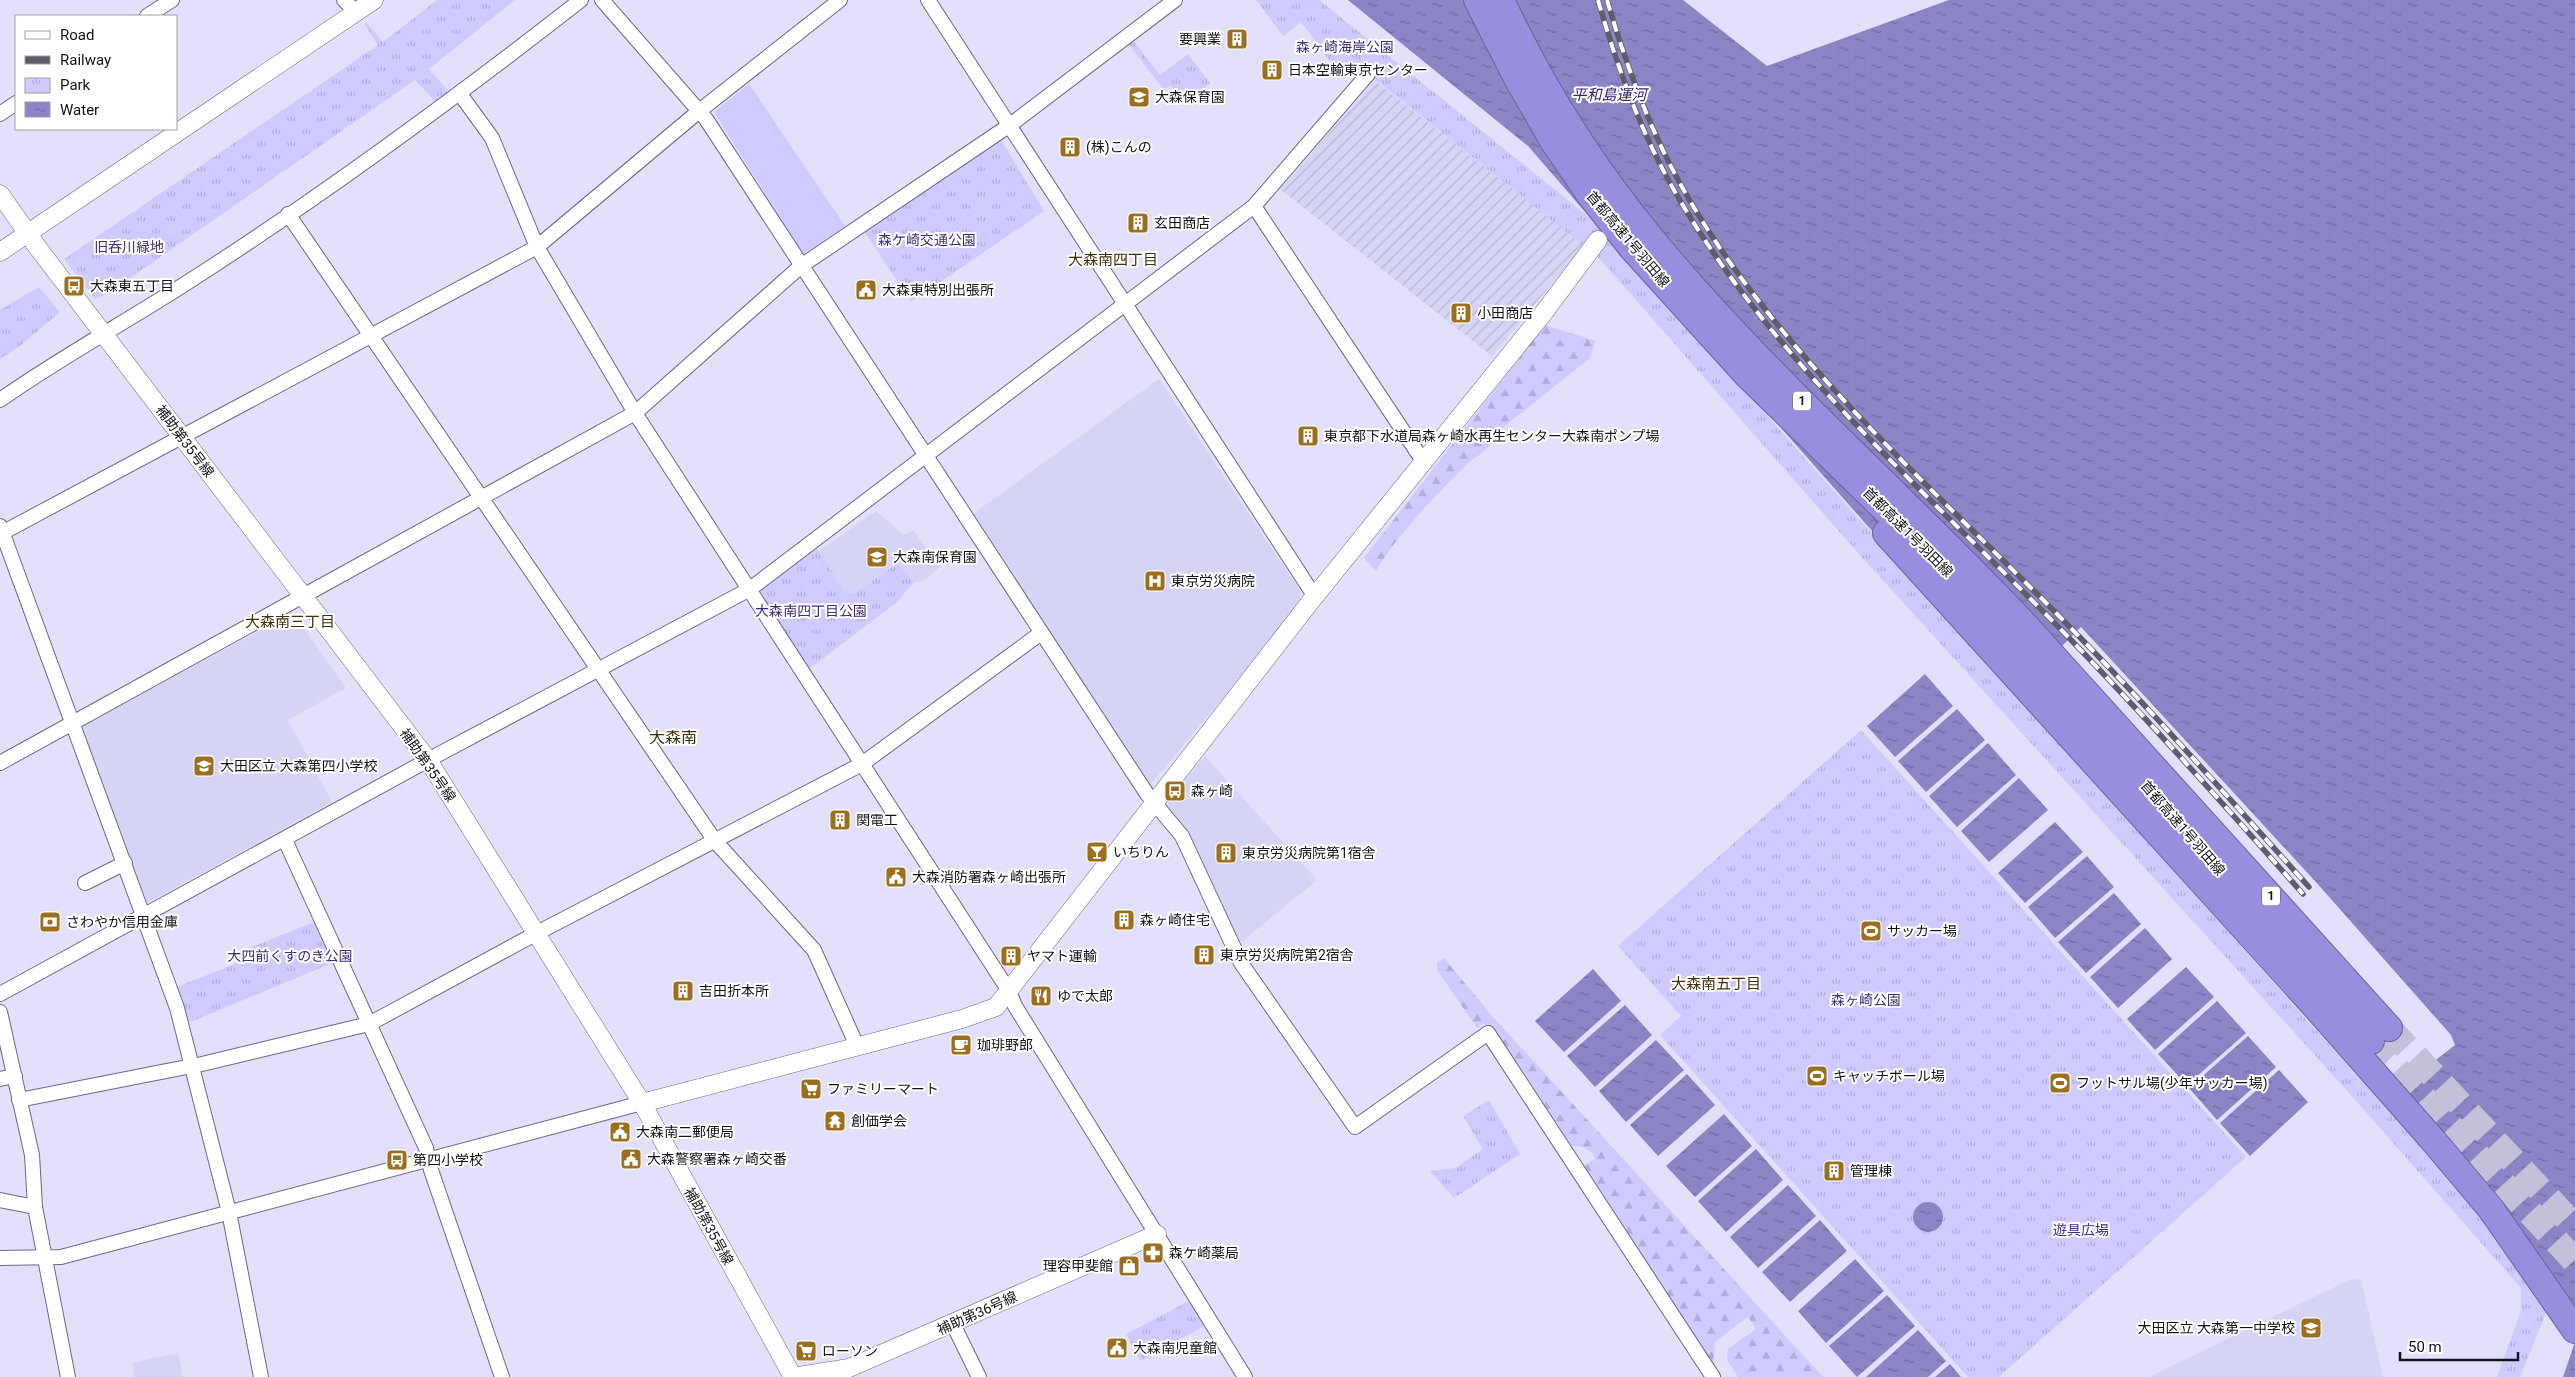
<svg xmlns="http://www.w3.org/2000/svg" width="2575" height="1377" font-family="Roboto,'Noto Sans JP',sans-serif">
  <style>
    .built { fill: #d6d4f5 }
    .industrial { fill: url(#industrial-furrows) }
    .grass { fill: #cfcbff }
    .forest { fill: url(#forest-firs) }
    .park { fill: url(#park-tufts) }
    .water { fill: url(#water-ripples) }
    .pier { fill: #e2e0fb }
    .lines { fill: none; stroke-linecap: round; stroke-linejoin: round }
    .motorway-tunnel { stroke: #c3c1d9; stroke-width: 26; stroke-dasharray: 26 13; stroke-linecap: butt }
    .minor-casing { stroke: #6b6a81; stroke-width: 16 }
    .tertiary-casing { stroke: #6b6a81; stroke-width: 19 }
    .motorway-casing { stroke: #69639b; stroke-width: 28 }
    .minor { stroke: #fff; stroke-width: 14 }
    .tertiary { stroke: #fff; stroke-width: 18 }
    .motorway { stroke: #988ee0; stroke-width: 26 }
    .rail-casing { stroke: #5e5d6c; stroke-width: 5.5 }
    .rail { stroke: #fff; stroke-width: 4; stroke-dasharray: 11; stroke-linecap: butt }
    .labels { text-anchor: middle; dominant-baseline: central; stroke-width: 4; stroke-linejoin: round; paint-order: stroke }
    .shield { fill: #fff; stroke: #59595f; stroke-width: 1 }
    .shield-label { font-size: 12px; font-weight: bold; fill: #12121a }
    .poi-label { font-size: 14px; fill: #12121a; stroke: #fff; text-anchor: start }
    .park-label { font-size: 14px; fill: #3d2c7a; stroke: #fff }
    .street-label { font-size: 14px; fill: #12121a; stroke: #fff }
    .water-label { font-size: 15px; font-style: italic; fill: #34206e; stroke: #fff }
    .neighbourhood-label { font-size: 15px; fill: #422e07; stroke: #fff }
    .quarter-label { font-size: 16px; fill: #422e07; stroke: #fff }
  </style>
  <defs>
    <pattern id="industrial-furrows" width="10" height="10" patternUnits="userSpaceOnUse" patternTransform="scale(1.25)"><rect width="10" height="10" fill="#d6d4f5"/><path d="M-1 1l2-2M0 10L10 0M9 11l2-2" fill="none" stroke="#b7b5d1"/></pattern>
    <pattern id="forest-firs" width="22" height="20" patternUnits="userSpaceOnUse" patternTransform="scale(1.25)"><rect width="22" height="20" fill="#cfcbff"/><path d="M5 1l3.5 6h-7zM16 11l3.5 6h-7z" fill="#b1adda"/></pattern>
    <pattern id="park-tufts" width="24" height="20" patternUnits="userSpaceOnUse" patternTransform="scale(1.25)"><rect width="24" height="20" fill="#cfcbff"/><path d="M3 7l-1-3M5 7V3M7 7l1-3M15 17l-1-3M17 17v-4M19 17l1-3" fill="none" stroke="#b1adda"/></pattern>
    <pattern id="water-ripples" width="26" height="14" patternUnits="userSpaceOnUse" patternTransform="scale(1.25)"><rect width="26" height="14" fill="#8b84c5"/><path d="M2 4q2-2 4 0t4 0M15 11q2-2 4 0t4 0" fill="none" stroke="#706b9f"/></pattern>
  </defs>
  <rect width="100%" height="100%" fill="#e2e0fb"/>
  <g class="built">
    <polygon points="1159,379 1301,592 1299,607 1150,785 973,514"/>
    <polygon points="876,511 904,535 913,530 940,567 923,581 914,582 898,562 854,593 845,592 818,552"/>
    <polygon points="293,613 346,688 288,720 332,802 147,903 82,729 84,724"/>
    <polygon points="1205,756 1317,880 1243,941 1236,939 1162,808"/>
    <polygon points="2361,1279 2383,1377 2149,1377 2349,1280"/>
    <polygon points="178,1353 183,1377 134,1377 132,1363"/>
  </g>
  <polygon class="industrial" points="1375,81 1584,245 1492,356 1280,189"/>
  <polygon class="grass" points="749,84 845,226 803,254 714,112"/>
  <g class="forest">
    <path d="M 1545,325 L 1596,341 L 1589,359 L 1496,433 C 1489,453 1477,454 1463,468 C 1432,500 1398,533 1376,571 L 1364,558 Z"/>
    <path d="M 1444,958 L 1493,1017 L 1823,1377 L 1738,1377 L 1727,1360 L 1728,1349 L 1756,1329 L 1748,1317 L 1715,1342 L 1713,1367 L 1581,1168 L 1595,1159 C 1590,1146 1580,1145 1567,1148 L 1484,1023 L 1477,1028 L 1437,970 L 1437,963 Z"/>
  </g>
  <g class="park">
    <polygon points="437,0 515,0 429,69 450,93 437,103 415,80 107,294 95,299 64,259 378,45 364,24 366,22 383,42"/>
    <polygon points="1256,0 1319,0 1610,234 1807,461 2535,1275 2550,1303 2520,1377 2497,1377 2521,1311 2521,1288 2341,1084 1859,554 1599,258 1368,74 1332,64 1301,22 1283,36"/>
    <polygon points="1132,39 1160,75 1188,54 1210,83 1184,103 1170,85 1164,90 1127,42"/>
    <polygon points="1001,140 1044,211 911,302 864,231"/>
    <polygon points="39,287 60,312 20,346 0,359 0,310"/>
    <polygon points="812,541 845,592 854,593 898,563 914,582 897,602 804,673 750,589"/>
    <polygon points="1861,730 2246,1157 1999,1377 1968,1377 1660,1035 1681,1016 1618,946"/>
    <polygon points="314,922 332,963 188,1023 177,987 250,958 247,949"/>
    <polygon points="1489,1100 1520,1154 1454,1198 1430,1171 1455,1168 1483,1149 1463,1116"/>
    <polygon points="1189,1301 1204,1326 1140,1361 1126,1334"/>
  </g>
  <g class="water">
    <polygon points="1348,0 1683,0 1767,66 1949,0 2575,0 2575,1313 2400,1088 2455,1045 2451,1035 2315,881 2081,627 2015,693 1610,234 1587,214 1528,146"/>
    <polygon points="1925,674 1953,706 1895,757 1867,726"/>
    <polygon points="1957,709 1985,740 1926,792 1898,761"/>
    <polygon points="1988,743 2016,775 1957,827 1929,796"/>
    <polygon points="2019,778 2048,810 1989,862 1961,831"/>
    <polygon points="2055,822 2083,852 2025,903 1998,873"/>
    <polygon points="2087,856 2114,887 2055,938 2028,907"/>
    <polygon points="2114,893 2141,924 2086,973 2058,942"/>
    <polygon points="2145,928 2172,959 2118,1008 2090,977"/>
    <polygon points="2186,967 2214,997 2155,1050 2127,1019"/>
    <polygon points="1593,969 1621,1001 1564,1052 1535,1021"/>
    <polygon points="2217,1001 2246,1033 2187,1085 2158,1054"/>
    <polygon points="1625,1005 1652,1035 1595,1087 1567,1056"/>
    <polygon points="2248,1036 2276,1067 2217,1120 2189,1088"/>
    <polygon points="1656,1040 1684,1070 1626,1122 1599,1091"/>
    <polygon points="2279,1070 2308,1102 2250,1156 2220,1123"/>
    <polygon points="1687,1074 1715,1105 1658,1156 1630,1125"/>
    <polygon points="1724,1114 1752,1146 1695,1197 1666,1166"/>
    <polygon points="1756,1149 1783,1180 1726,1232 1698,1201"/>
    <polygon points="1788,1185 1816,1216 1758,1268 1730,1237"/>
    <circle cx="1928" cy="1217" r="15"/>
    <polygon points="1820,1220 1847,1251 1790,1302 1762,1272"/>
    <polygon points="1855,1259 1884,1291 1826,1343 1798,1311"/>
    <polygon points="1887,1295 1915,1326 1857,1377 1829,1346"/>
    <polygon points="1918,1330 1946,1361 1928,1377 1866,1377"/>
    <polygon points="2575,1342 2575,1377 2563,1377"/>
    <polygon points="1950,1364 1961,1377 1935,1377"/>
  </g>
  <g class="pier">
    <polygon points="1847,1251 1849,1252 1791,1304 1788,1304"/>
    <polygon points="1853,1258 1855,1259 1796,1313 1796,1309"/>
  </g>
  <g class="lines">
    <g class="motorway-tunnel">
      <polyline points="2389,1028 2575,1227"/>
      <polyline points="2371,1041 2575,1261"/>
    </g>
    <g class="minor-casing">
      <g id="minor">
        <polyline points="344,0 357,13"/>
        <polyline points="602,0 706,119 1147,794 1182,836 1241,963 1355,1127 1488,1033 1713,1377"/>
        <polyline points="928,0 1315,597"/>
        <polyline points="147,16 172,0"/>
        <polyline points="460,94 492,138 537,247 635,413 1009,991 1015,1006 1245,1377"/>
        <polyline points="0,114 16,103"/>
        <polyline points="1254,206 1423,461"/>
        <polyline points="288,214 715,841 814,950 857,1046"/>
        <path d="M 0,400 C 61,357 126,322 188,282 C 324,195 454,99 581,0"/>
        <polyline points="0,526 177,1008 229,1212 261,1377"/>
        <polyline points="0,534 537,247 698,112 840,0"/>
        <polyline points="0,763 635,413 801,266 1010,125 1175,0"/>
        <polyline points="285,840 426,1148 431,1170 502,1377"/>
        <polyline points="85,883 125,863"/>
        <polyline points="0,994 441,753 750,589 1254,206 1368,74"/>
        <polyline points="0,1012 32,1155 35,1207 68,1377"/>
        <polyline points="0,1079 15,1076"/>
        <polyline points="19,1100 202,1064 369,1024 537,933 862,764 1041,633"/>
        <polyline points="0,1200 35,1207"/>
        <polyline points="0,1258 61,1257 642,1103"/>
        <polyline points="953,1324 979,1377"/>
      </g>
    </g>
    <g class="tertiary-casing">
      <g id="tertiary">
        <polyline points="0,194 38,248 428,760 642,1103 793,1377"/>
        <polyline points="0,252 374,0"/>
        <polyline points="642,1103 962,1019 996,1007 1311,601 1542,315 1598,240"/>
        <polyline points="793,1377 849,1368 1157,1234"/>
      </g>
    </g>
    <g class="motorway-casing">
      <g id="motorway">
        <polyline points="1477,0 1518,80 1553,141 1589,194 1631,247 1747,375 1953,576 2010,638 2138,777 2371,1041"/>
        <path d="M 1501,0 C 1540,84 1591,165 1650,237 C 1764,376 1902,494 2025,625 L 2389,1028"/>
        <polyline points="1886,533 2312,1003 2432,1139 2491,1209 2575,1330"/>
      </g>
    </g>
    <use href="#minor" class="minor"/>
    <use href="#tertiary" class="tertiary"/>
    <use href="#motorway" class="motorway"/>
    <g class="rail-casing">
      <g id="rail">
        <path d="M 1598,0 C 1616,63 1638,125 1670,183 C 1770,362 1932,496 2073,642 C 2152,724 2228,809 2303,894"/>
        <path d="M 1607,0 C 1625,61 1646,120 1676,176 C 1767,345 1927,482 2060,617 C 2146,704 2227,796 2309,887"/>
      </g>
    </g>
    <use href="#rail" class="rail"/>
  </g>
  <defs>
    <g id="building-square" transform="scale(1.125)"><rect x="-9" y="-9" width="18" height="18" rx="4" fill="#9a6f1d" stroke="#fff"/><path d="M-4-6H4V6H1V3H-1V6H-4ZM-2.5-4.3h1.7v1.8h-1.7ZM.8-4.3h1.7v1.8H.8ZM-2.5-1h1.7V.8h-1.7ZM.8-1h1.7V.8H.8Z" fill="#fff"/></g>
    <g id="school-square" transform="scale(1.125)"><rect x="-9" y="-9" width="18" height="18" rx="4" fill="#9a6f1d" stroke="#fff"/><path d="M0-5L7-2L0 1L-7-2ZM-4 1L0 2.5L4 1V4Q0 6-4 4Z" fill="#fff"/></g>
    <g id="bus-square" transform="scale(1.125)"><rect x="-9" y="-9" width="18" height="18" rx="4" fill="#9a6f1d" stroke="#fff"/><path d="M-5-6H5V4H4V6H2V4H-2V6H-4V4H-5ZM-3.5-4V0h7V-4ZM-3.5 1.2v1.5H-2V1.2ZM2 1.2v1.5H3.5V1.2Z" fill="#fff"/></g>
    <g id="civic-square" transform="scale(1.125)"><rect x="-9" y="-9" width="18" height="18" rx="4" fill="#9a6f1d" stroke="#fff"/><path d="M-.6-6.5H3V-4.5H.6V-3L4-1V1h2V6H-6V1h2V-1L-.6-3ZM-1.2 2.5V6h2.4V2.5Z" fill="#fff"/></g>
    <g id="hospital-square" transform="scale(1.125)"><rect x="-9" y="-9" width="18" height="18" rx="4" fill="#9a6f1d" stroke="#fff"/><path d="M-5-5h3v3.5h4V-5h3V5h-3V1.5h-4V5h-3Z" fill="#fff"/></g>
    <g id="bar-square" transform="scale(1.125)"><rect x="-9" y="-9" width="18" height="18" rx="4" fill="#9a6f1d" stroke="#fff"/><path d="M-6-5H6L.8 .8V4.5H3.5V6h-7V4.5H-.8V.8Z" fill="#fff"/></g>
    <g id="bank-square" transform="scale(1.125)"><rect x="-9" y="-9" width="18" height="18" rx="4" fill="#9a6f1d" stroke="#fff"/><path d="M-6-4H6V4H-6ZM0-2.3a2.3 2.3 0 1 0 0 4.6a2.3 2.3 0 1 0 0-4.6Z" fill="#fff"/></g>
    <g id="stadium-square" transform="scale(1.125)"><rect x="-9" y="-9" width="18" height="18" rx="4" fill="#9a6f1d" stroke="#fff"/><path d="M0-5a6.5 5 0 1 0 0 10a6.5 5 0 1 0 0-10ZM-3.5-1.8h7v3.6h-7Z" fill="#fff"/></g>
    <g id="restaurant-square" transform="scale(1.125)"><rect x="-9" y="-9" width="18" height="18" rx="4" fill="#9a6f1d" stroke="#fff"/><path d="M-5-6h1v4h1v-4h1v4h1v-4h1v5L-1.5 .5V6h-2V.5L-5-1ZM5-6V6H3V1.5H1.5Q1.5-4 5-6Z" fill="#fff"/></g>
    <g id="cafe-square" transform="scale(1.125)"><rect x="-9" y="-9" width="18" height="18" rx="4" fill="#9a6f1d" stroke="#fff"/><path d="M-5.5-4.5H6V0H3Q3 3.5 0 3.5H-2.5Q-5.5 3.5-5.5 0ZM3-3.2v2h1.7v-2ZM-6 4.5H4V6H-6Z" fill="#fff"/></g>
    <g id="supermarket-square" transform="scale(1.125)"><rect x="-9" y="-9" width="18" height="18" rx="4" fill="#9a6f1d" stroke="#fff"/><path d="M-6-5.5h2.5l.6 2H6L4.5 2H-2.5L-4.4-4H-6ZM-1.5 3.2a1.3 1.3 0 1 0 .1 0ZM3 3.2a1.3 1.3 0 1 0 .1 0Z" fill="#fff"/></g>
    <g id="temple-square" transform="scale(1.125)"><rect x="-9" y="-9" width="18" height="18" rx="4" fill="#9a6f1d" stroke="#fff"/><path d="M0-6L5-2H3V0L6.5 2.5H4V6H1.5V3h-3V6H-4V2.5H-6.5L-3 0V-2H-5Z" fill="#fff"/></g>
    <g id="pharmacy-square" transform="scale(1.125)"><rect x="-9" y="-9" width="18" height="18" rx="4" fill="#9a6f1d" stroke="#fff"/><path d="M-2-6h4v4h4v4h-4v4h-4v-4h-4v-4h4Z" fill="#fff"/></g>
    <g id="shop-square" transform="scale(1.125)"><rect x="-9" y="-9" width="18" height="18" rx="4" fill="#9a6f1d" stroke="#fff"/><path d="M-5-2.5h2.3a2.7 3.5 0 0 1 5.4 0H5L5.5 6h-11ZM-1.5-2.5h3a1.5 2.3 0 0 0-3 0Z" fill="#fff"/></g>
  </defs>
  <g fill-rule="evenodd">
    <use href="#building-square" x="1237" y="39"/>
    <use href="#building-square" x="1272" y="70"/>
    <use href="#school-square" x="1139" y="97"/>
    <use href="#building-square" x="1070" y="147"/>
    <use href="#building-square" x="1138" y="223"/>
    <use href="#bus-square" x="74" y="286"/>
    <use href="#civic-square" x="866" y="290"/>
    <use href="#building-square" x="1461" y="313"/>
    <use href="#building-square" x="1308" y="436"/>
    <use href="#school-square" x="877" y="557"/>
    <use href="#hospital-square" x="1155" y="581"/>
    <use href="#school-square" x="204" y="766"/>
    <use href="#bus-square" x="1175" y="791"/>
    <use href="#building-square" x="840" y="820"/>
    <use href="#bar-square" x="1097" y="852"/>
    <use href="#building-square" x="1226" y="853"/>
    <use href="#civic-square" x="896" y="877"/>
    <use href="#building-square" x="1124" y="920"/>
    <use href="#bank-square" x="50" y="922"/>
    <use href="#stadium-square" x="1871" y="931"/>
    <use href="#building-square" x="1204" y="955"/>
    <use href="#building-square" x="1011" y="956"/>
    <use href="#building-square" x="683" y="991"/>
    <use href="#restaurant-square" x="1041" y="996"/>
    <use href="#cafe-square" x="961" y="1045"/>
    <use href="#stadium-square" x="1817" y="1076"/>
    <use href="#stadium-square" x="2060" y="1083"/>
    <use href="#supermarket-square" x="811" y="1089"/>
    <use href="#temple-square" x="835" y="1121"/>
    <use href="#civic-square" x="620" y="1132"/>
    <use href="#civic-square" x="631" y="1159"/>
    <use href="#bus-square" x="397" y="1160"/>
    <use href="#building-square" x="1834" y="1171"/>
    <use href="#pharmacy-square" x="1153" y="1253"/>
    <use href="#shop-square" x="1129" y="1266"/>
    <use href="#school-square" x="2311" y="1328"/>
    <use href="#civic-square" x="1117" y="1348"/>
    <use href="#supermarket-square" x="806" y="1351"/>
  </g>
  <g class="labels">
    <g class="shield">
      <rect x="1793" y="391.5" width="18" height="19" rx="4"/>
      <rect x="2262" y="886.5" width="18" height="19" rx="4"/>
    </g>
    <g class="shield-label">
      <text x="1802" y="401">1</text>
      <text x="2271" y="896">1</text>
    </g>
    <g class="poi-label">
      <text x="1221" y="39" text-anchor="end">要興業</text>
      <text x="1288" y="70">日本空輸東京センター</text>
      <text x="1155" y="97">大森保育園</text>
      <text x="1086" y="147">(株)こんの</text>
      <text x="1154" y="223">玄田商店</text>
      <text x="90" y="286">大森東五丁目</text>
      <text x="882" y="290">大森東特別出張所</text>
      <text x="1477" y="313">小田商店</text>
      <text x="1324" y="436">東京都下水道局森ヶ崎水再生センター大森南ポンプ場</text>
      <text x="893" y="557">大森南保育園</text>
      <text x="1171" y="581">東京労災病院</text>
      <text x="220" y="766">大田区立 大森第四小学校</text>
      <text x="1191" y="791">森ヶ崎</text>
      <text x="856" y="820">関電工</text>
      <text x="1113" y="852">いちりん</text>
      <text x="1242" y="853">東京労災病院第1宿舎</text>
      <text x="912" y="877">大森消防署森ヶ崎出張所</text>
      <text x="1140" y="920">森ヶ崎住宅</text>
      <text x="66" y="922">さわやか信用金庫</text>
      <text x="1887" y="931">サッカー場</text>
      <text x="1220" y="955">東京労災病院第2宿舎</text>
      <text x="1027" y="956">ヤマト運輸</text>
      <text x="699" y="991">吉田折本所</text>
      <text x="1057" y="996">ゆで太郎</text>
      <text x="977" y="1045">珈琲野郎</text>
      <text x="1833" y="1076">キャッチボール場</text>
      <text x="2076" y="1083">フットサル場(少年サッカー場)</text>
      <text x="827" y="1089">ファミリーマート</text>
      <text x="851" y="1121">創価学会</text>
      <text x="636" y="1132">大森南二郵便局</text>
      <text x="647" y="1159">大森警察署森ヶ崎交番</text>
      <text x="413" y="1160">第四小学校</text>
      <text x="1850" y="1171">管理棟</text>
      <text x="1169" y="1253">森ケ崎薬局</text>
      <text x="1113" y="1266" text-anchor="end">理容甲斐館</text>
      <text x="2295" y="1328" text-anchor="end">大田区立 大森第一中学校</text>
      <text x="1133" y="1348">大森南児童館</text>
      <text x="822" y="1351">ローソン</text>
    </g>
    <g class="park-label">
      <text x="1345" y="47">森ヶ崎海岸公園</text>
      <text x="927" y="240">森ケ崎交通公園</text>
      <text x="129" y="247">旧呑川緑地</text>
      <text x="811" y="611">大森南四丁目公園</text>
      <text x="290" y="956">大四前くすのき公園</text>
      <text x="1866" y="1000">森ヶ崎公園</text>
      <text x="2081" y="1230">遊具広場</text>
    </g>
    <g class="street-label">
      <text transform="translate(1628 239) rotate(50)">首都高速1号羽田線</text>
      <text transform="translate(185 441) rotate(53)">補助第35号線</text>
      <text transform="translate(1908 532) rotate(45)">首都高速1号羽田線</text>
      <text transform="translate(428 765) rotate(55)">補助第35号線</text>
      <text transform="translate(2183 828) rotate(49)">首都高速1号羽田線</text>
      <text transform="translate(709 1226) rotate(61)">補助第35号線</text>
      <text transform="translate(977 1313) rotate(-24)">補助第36号線</text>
    </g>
    <g class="water-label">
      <text x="1609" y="95">平和島運河</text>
    </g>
    <g class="neighbourhood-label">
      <text x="1113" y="260">大森南四丁目</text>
      <text x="290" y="622">大森南三丁目</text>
      <text x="1716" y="984">大森南五丁目</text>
    </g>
    <g class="quarter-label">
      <text x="673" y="737">大森南</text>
    </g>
  </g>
  <rect x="15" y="15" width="162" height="115" fill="#ffffff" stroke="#a0a0a3"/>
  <rect x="25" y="31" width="25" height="8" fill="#ffffff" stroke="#a0a0a3"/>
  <text x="60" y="40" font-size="15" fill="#12121a">Road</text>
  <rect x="25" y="56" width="25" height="8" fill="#5e5d6c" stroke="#a0a0a3"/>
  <text x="60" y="65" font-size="15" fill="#12121a">Railway</text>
  <rect x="25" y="78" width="25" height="15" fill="url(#park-tufts)" stroke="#a0a0a3"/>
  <text x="60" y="90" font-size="15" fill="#12121a">Park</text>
  <rect x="25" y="102" width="25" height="15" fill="url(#water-ripples)" stroke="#a0a0a3"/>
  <text x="60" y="115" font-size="15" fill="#12121a">Water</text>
  <path d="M2400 1352v8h118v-8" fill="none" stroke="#12121a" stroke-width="2.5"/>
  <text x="2408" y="1352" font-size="15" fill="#12121a" stroke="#ffffff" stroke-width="4" paint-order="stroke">50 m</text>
</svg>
